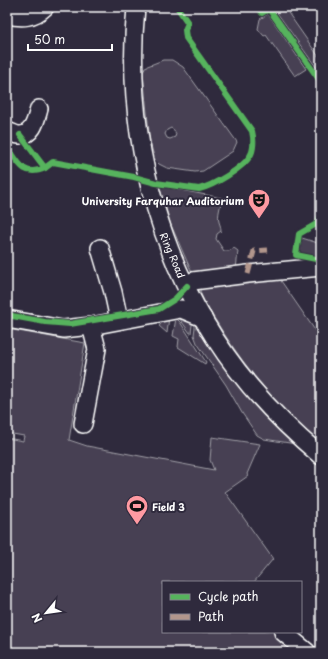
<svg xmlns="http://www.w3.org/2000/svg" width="328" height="659" font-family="'Playpen Sans',sans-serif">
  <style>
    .green { fill: #464152; stroke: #a2a0a8; fill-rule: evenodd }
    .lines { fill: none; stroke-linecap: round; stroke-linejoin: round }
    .minor-casing { stroke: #fff; stroke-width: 20 }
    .minor { stroke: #2f2a3d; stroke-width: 17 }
    .quiet { stroke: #b2968c; stroke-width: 5; stroke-dasharray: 10 5; stroke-linecap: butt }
    .cycleway-casing { stroke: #2f2a3d; stroke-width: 8 }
    .cycleway { stroke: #56b35d; stroke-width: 6 }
    .labels { text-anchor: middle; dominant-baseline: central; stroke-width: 4; stroke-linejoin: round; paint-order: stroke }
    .poi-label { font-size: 10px; font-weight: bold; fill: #fff; stroke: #2f2a3d; text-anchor: end }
    .street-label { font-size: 10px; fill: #fff; stroke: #2f2a3d }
  </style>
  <rect width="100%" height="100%" fill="#2f2a3d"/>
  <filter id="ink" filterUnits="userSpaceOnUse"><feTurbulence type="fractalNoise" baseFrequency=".025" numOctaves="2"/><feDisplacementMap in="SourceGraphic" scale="8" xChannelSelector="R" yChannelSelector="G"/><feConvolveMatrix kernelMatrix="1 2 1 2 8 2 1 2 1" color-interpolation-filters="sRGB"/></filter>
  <g filter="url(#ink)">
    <g class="green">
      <polygon points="278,7 284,7 321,60 321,74 275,10"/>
      <polygon points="268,14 306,69 295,76 266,35 264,36 258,29 260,19"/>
      <path d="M 163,60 L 172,60 L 183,67 L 237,142 L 233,151 L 203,171 L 195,172 L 167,168 L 159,164 L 155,160 L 150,142 L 143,73 L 145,67 ZM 171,128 L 174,130 L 176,134 L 175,137 L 170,139 L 167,138 L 165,134 L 167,130 Z"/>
      <path d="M 159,186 L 222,198 C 221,205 217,215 219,222 C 220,225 221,227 221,231 L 217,234 L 216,239 L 224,251 L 229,251 L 234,248 L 238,251 L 236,270 L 193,275 L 171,225 Z"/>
      <polygon points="302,238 321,244 321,257 299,253"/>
      <path d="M 279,278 L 321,339 L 321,444 C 282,411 248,372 221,329 C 214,317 204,304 200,291 L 200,289 L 275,280 Z"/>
      <polygon points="177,315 193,317 191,333 190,333"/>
      <polygon points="169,317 167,333 159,326 164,320"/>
      <polygon points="176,318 180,322 206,362 205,364 178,347 179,339 173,336"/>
      <polygon points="196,319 296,444 264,439 257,435 242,413 226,385 197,343 194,335"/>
      <polygon points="7,329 85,343 69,440 87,446 214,470 210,460 212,437 260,444 247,474 248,476 225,492 273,559 254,582 163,582 163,632 275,632 290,643 280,652 7,652 7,438 23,441 24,436 7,433"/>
    </g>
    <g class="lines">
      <g class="minor-casing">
        <g id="minor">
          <path d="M 136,7 C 123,141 163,282 250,386 C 272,412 296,435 321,456"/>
          <path d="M 7,15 C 22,18 34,18 45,7"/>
          <path d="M 7,131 C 11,132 15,135 19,135 C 33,136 36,119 39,109"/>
          <polyline points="100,248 113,292 119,320"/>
          <polyline points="187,286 193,281 248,274 321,267"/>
          <polyline points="7,319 63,329 91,326 181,309 203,318"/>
          <polyline points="83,424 97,349 91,326"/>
          <polyline points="283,632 307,652"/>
        </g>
      </g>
      <use href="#minor" class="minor"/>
      <polyline class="quiet" points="248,274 254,251 268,250"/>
      <g class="cycleway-casing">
        <g id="cycleway">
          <polyline points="258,7 262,13 269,9 321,82"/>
          <path d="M 20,135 L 45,168 L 53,162 L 134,177 L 156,183 L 199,189 C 213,186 243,168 250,156 C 254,150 254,139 252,131 L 186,38 L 185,30 L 188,23 L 177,7"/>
          <path d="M 7,146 C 18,162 23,178 45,168"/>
          <polyline points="320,217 318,223 299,234 296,255 321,260"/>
          <polyline points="7,315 45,322 70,324 159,309 175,299 187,286"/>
        </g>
      </g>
      <use href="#cycleway" class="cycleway"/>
    </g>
  </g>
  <defs>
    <g id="theatre-pin" transform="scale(1.15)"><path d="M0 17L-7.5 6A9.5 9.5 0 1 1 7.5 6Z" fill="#ff9aa2" stroke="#2f2a3d"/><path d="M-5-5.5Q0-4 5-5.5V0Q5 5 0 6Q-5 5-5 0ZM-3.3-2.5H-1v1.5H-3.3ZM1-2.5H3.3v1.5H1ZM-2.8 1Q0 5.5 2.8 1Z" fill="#111"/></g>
    <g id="stadium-pin" transform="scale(1.15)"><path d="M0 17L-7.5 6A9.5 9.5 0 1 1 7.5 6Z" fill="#ff9aa2" stroke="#2f2a3d"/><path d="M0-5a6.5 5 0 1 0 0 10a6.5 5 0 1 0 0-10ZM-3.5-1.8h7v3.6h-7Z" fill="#111"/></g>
  </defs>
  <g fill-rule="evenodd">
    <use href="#theatre-pin" x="259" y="200"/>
    <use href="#stadium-pin" x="137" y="506"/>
  </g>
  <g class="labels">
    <g class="poi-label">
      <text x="244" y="200">University Farquhar Auditorium</text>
      <text x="152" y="506" text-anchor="start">Field 3</text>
    </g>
    <g class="street-label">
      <text transform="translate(173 255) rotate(67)">Ring Road</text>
    </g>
  </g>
  <rect width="328" height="659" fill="none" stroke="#2f2a3d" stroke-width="24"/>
  <rect x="12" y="12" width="304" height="635" fill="none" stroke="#fff" stroke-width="1.5" filter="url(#ink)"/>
  <rect x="162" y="581" width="140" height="52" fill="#2f2a3d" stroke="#827f8b"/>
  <rect x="170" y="594" width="20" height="6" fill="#56b35d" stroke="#827f8b"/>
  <text x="198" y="601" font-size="12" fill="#ffffff">Cycle path</text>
  <rect x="170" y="614" width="20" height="6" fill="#b2968c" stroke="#827f8b"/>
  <text x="198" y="621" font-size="12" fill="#ffffff">Path</text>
  <g transform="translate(46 613) rotate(241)" stroke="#2f2a3d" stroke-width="3" paint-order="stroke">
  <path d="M0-3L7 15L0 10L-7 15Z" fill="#ffffff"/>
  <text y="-6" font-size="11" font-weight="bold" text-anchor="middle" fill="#ffffff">N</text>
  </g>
  <path d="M28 44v6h84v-6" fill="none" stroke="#ffffff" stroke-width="2"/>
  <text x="34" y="44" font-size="12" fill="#ffffff" stroke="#2f2a3d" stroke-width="3" paint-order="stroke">50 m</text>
</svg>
